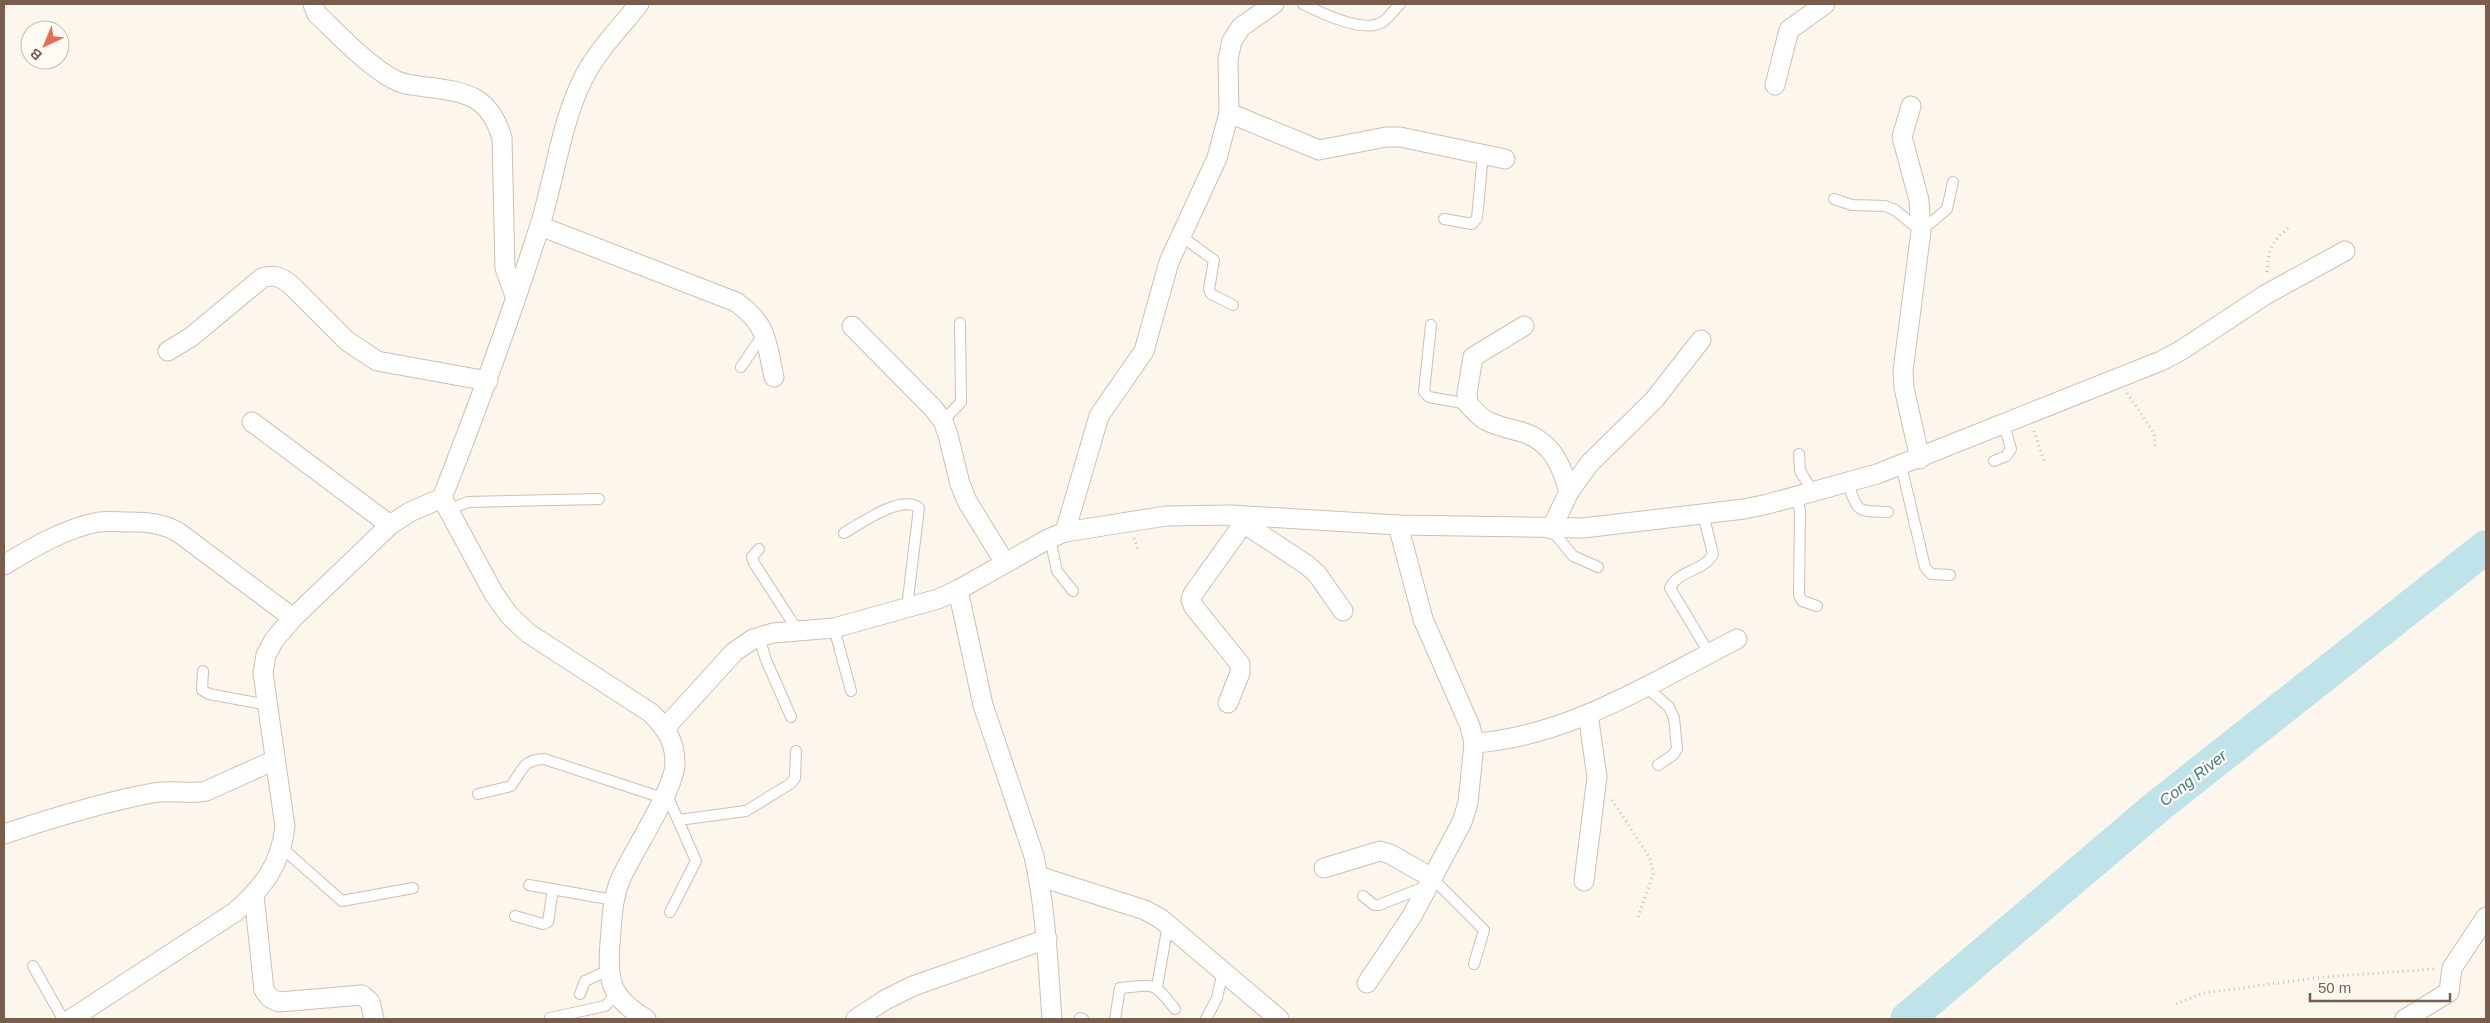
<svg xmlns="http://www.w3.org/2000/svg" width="2490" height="1023" font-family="Arial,sans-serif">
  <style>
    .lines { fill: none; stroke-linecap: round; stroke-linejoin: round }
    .river { stroke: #bfe3e8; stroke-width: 34 }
    .service-casing { stroke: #d1beb0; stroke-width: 12 }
    .minor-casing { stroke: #d1beb0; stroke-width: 21 }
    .path { stroke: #d9b8a5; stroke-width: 3; stroke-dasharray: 1 4; stroke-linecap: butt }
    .service { stroke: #fff; stroke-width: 10 }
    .minor { stroke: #fff; stroke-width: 19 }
    .labels { text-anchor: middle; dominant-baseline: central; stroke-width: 4.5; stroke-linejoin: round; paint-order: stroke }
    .water-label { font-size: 16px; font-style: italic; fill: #437c86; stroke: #fffaf3 }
  </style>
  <rect width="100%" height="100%" fill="#fdf6ec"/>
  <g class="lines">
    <polyline class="river" points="1907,1019 2158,806 2486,547"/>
    <g class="service-casing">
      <g id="service">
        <path d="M 1303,4 C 1321,13 1366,35 1384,21 C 1390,16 1395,9 1400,4"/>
        <polyline points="1834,199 1852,205 1885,206 1895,210 1921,231 1947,209 1953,182"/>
        <polyline points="1444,219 1472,224 1477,218 1483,154"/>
        <polyline points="1181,236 1214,260 1209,289 1211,294 1233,305"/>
        <polyline points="1431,325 1424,392 1429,397 1468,404"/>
        <polyline points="741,367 764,333"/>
        <polyline points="943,421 961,402 960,323"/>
        <polyline points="1799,454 1800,471 1813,492"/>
        <polyline points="1994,461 2006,456 2011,449 2004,424"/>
        <polyline points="1901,465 1925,567 1931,574 1950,575"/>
        <path d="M 1847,482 C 1859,513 1855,511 1888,512"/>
        <polyline points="1797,496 1800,511 1799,595 1802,601 1817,606"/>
        <polyline points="448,510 468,502 599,499"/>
        <path d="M 1703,514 L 1713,554 C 1705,571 1678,570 1670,588 L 1709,653"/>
        <polyline points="1551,529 1573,556 1598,567"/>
        <path d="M 844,533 C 862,523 901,494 919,508 L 907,607"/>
        <polyline points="1050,538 1057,571 1073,591"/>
        <polyline points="759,549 752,557 754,563 798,631"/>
        <polyline points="834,628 851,691"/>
        <polyline points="759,637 766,660 791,717"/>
        <polyline points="203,671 202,690 209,694 268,705"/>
        <polyline points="1645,686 1669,707 1674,718 1677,749 1673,755 1658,765"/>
        <polyline points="666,793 696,861 670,912"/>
        <path d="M 478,794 L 511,786 C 523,770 522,760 544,759 L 663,798"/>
        <polyline points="679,820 746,811 790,784 795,778 796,751"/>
        <polyline points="282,848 342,901 413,888"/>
        <polyline points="1432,878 1484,930 1474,964"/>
        <polyline points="529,885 614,900"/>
        <polyline points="1363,896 1374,905 1379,905 1427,886"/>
        <polyline points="515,916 543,924 548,922 553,889"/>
        <polyline points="33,966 63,1019"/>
        <polyline points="1157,987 1168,924"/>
        <polyline points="580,994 585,981 609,970"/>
        <polyline points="550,1018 605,1006 617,994"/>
        <polyline points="1080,1018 1083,1019"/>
        <path d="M 1115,1019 L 1120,988 C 1155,985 1152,980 1175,1009"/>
        <polyline points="1206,1019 1217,998 1223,971"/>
      </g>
    </g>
    <g class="minor-casing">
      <g id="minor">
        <path d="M 313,4 L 317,14 C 338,34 368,66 393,79 C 401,84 410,85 419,86 C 461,92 488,91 502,138 L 505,268 L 515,296"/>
        <polyline points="1775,85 1789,30 1825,4"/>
        <polyline points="1911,106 1902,137 1919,200 1921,231 1903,371 1904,388 1920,459"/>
        <polyline points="1229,113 1319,150 1386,137 1400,137 1505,159"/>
        <path d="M 540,226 L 736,302 C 768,325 766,341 774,377"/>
        <polyline points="852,326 933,408 943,421 948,435 960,484 967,501 1005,563"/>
        <path d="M 1524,326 L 1473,357 L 1467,393 L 1468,404 C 1473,409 1479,416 1485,420 C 1496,426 1510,429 1522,432 C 1551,441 1562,465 1569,492"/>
        <path d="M 168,351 L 191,337 L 262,278 C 275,274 281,277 291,285 L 347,341 L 377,361 L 488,381"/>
        <polyline points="252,422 390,525"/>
        <path d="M 442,498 L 494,594 L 509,615 L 528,633 L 651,713 C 666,728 675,741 675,763 C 675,788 634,850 622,876 C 612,897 612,920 610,943 C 607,982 611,998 646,1019"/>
        <polyline points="1234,517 1307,565 1317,574 1343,611"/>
        <polyline points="1551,529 1569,492 1589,464 1654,400 1701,340"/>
        <polyline points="1065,532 1099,416 1144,351 1169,262 1217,158 1229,113 1228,59 1232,41 1241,27 1274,4"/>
        <path d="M 4,565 C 32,548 65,528 99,522 C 109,521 120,522 130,522 C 148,522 161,523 178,532 L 293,618"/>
        <path d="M 958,590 L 983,705 L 1034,856 C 1046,910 1048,965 1052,1019"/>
        <polyline points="1228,703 1240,673 1240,664 1194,607 1191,600 1193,594 1243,524"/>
        <polyline points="665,728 734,652 753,639 773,633 834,628 938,599 958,590 1048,539 1065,532 1166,516 1231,515 1398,525 1583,528 1744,509 1768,504 1877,474 2161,361 2180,351 2265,295 2345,251"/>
        <path d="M 1474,743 C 1568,737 1655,681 1737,639"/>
        <path d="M 4,834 C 52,818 103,802 153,793 C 170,789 188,795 206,791 L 275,760"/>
        <polyline points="1324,868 1380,851 1390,854 1432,878"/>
        <polyline points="1038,876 1145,910 1161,919 1279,1019"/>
        <polyline points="1584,881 1597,777 1588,714"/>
        <polyline points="254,895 264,990 270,998 279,1002 362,995 370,1002 374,1019"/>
        <polyline points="1367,983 1412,916 1462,822 1468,803 1474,743 1470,726 1423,619 1398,525"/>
        <path d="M 71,1019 L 235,912 C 264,886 280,866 285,827 L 263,673 L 266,655 L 274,640 L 293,618 L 390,525 L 410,512 L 442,498 C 477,409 510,319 539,228 C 555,179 560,125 583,79 C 596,52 620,28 639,4"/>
        <polyline points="856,1019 885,1000 913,986 1047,939"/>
        <polyline points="2405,1019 2449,992 2452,968 2486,917"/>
      </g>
    </g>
    <g class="path">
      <path d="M 2267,272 C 2269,248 2270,244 2288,228"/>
      <polyline points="2127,393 2154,433 2155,447"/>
      <polyline points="2034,431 2045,464"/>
      <polyline points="1134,538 1138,551"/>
      <polyline points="1612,800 1650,858 1653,874 1638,918"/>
      <polyline points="2176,1004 2203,993 2324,977 2434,969"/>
    </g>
    <use href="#service" class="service"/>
    <use href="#minor" class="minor"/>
  </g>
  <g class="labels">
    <g class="water-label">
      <text transform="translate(2193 778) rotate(-38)">Cong River</text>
    </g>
  </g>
  <rect width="2490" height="1023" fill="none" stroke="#7a5c4d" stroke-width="10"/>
  <g transform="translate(45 45) rotate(224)"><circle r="24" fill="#fffaf3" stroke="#cabbb1"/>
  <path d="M0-4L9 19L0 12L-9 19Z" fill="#e76f51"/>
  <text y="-8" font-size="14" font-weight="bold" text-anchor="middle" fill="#7a5c4d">B</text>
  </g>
  <path d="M2310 993v8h140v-8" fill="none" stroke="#7a5c4d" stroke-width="2.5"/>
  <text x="2318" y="993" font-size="15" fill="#7a5c4d" stroke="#fffaf3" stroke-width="4" paint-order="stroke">50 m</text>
</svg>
